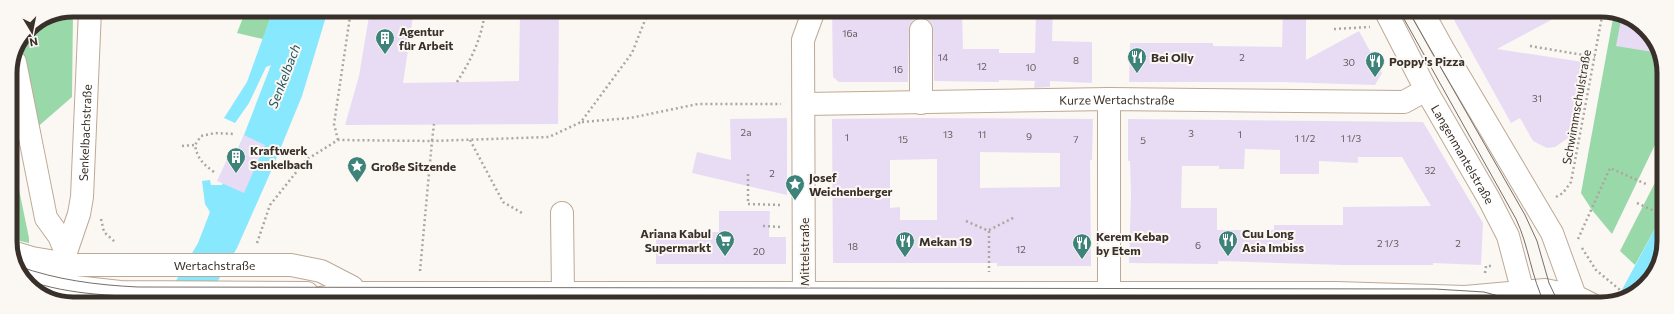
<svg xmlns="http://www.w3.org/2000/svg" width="1674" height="314" font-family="Commissioner,sans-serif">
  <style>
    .green { fill: #99d8a8 }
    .water { fill: #87e8fe }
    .building { fill: #e8dcf5; fill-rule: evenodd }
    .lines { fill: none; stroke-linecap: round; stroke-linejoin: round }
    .minor-casing { stroke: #bea996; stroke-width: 24 }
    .major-casing { stroke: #bea996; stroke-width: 24 }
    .path { stroke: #aca6a1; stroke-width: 2.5; stroke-dasharray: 2 3; stroke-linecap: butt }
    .minor { stroke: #fff; stroke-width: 22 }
    .major { stroke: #fff; stroke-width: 22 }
    .tram { stroke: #766e68; stroke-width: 1 }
    .labels { text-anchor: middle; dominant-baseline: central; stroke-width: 4; stroke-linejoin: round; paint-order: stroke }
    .number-label { font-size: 10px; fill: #655b5c }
    .poi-label { font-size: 12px; font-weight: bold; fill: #393029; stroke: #fbf7f3; text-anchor: start }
    .street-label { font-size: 12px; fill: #393029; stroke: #fbf7f3 }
    .water-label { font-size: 13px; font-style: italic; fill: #205863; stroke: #fbf7f3 }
    .rim { fill: none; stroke: #393029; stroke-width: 5 }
  </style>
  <rect width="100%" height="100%" fill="#fbf7f3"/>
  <g class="green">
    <polygon points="73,10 72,97 11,150 10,73 29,28"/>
    <polygon points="246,10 273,10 263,39 237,33"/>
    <polygon points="1614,13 1645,28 1663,60 1663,128 1612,234 1592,210 1581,193"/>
    <polygon points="11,151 29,238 29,243 12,239"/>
    <polygon points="1663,167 1663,214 1635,265 1620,251"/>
  </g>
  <g class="water">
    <polygon points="273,10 328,10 302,96 272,169 237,248 205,303 163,303 198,243 210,212 205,204 202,181 210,180 211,185 222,185 244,135 271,65 266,67 249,103 235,123 224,118 247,82"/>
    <polygon points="1663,214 1663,249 1643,288 1617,299"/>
  </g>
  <g class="building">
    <polygon points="370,10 414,10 403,83 519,81 520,10 559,10 558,124 345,125 359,76"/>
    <polygon points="832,10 962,10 963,49 999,49 999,53 1035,53 1036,10 1053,10 1052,41 1092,42 1092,83 1050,81 1050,87 1034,88 1035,81 999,80 999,82 934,81 933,30 932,23 927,19 921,18 914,19 910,24 909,30 908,82 839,82 833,77"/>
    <polygon points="1283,10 1306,10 1306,60 1359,31 1382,73 1375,85 1282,82 1129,82 1130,43 1213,43 1213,46 1282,47"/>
    <polygon points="1449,11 1568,11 1497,49 1583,62 1571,133 1568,138 1555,147 1547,148 1533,141 1520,118 1511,123"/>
    <polygon points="1621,20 1633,22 1645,28 1659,53 1616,46"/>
    <polygon points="787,118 787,195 692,173 697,152 731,160 730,119"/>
    <path d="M 918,118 L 1093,119 L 1092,160 L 1090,160 L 1091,266 L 997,266 L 997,263 L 833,263 L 832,119 ZM 980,152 L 1060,153 L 1060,187 L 980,188 ZM 937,159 L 937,220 L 900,220 L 900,207 L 890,208 L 890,160 Z"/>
    <path d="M 1128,119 L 1423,122 L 1483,223 L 1481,265 L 1433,263 L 1433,265 L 1343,265 L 1218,261 L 1218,264 L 1129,263 L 1131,195 L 1130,161 L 1128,161 ZM 1245,149 L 1280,150 L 1280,174 L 1319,174 L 1319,161 L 1358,163 L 1358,157 L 1402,157 L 1431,206 L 1343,207 L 1343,225 L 1274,225 L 1274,230 L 1217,230 L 1217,208 L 1181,208 L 1182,166 L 1219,166 L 1219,169 L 1244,169 Z"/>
    <polygon points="244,135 265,145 244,193 217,181 229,155 235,157"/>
    <polygon points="719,211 770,211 769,237 786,237 786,264 656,264 656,232 719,232"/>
  </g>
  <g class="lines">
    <g class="minor-casing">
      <g id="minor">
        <polyline points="15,62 46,218 59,236 66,252"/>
        <polyline points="921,103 921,30"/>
        <path id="s1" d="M 805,104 L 1109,99 L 1404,102 L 1426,90"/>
        <polyline points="562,213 563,293"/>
        <path id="s2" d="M 12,252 L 32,258 L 74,265 L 291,265 L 321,271 L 352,287 L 352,300"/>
        <polyline points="22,273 66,286 120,292 307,293"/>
        <polyline points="1109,294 1109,99"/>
        <path id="s3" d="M 64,303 L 66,291 L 66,252 L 79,214 L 82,197 L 90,10"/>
        <polyline points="288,303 352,293 1336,293 1465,297 1545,290 1575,296"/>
        <polyline points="804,304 803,40 814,10"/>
      </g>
    </g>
    <g class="major-casing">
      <g id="major">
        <path id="s4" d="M 1385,10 L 1426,90 L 1489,199 L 1508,236 L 1526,304"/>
        <polyline points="1422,11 1443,49 1552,233 1575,296 1591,304"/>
      </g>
    </g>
    <g class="path">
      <polyline points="1334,29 1370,27"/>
      <polyline points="1530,46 1595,57"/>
      <path d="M 457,82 C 471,60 482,38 485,11"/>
      <polyline points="582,122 630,118 698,104 781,104"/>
      <polyline points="338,140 334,124 351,10"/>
      <polyline points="470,140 503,202 522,213"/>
      <polyline points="182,146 195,145"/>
      <path d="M 214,172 C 203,164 197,158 195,145 L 201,136 L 215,133 L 235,134"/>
      <polyline points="748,174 748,204 781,205"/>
      <polyline points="1556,197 1563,193 1571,182 1603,11"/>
      <polyline points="1637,203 1663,215"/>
      <polyline points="101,219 104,232 115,242"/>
      <polyline points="966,221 989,231 989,272"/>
      <polyline points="763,226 782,227"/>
      <polyline points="989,230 1015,217"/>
      <polyline points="1578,239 1610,168 1646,184"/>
      <polyline points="257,243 270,205 306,160 338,140 432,141 434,124"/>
      <polyline points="1582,248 1596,270 1626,295"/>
      <polyline points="420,271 432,141 549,137 581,122 632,53 649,10"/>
      <polyline points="1485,273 1486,266 1493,266"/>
    </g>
    <use href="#minor" class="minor"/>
    <use href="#major" class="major"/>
    <g class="tram">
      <path d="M 1399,10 L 1516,219 C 1529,246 1531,277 1545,304"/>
      <polyline points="1408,10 1525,215 1537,241 1549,283 1559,304"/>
      <path d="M 18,266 C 57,280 96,285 138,287 L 1435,289 L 1484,292 L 1528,304"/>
      <path d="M 26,280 C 72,296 119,296 167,297 L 1336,298 L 1451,299 L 1490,304"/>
    </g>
  </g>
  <defs>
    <g id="building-pin" transform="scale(1)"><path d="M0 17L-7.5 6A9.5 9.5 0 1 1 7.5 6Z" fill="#3e8379" stroke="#fbf7f3"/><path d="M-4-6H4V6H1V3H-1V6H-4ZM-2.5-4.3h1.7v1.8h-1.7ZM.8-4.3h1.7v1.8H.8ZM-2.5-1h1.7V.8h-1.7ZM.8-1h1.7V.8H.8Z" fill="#fff"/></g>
    <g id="restaurant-pin" transform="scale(1)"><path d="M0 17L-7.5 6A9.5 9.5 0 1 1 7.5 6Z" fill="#3e8379" stroke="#fbf7f3"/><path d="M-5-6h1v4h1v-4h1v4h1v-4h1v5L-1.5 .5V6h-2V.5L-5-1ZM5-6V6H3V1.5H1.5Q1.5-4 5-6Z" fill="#fff"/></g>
    <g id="sight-pin" transform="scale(1)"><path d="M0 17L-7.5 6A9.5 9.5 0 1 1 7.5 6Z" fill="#3e8379" stroke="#fbf7f3"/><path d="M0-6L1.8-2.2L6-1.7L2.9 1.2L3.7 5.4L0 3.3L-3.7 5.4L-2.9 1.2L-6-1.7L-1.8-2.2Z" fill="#fff"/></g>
    <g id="supermarket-pin" transform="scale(1)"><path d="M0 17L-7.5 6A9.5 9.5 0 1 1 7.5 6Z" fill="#3e8379" stroke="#fbf7f3"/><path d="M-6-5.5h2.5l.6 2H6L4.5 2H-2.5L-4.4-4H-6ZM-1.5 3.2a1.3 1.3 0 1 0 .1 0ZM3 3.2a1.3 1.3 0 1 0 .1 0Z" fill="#fff"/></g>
  </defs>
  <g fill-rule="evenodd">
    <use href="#building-pin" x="385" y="38"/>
    <use href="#restaurant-pin" x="1137" y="57"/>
    <use href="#restaurant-pin" x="1375" y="61"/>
    <use href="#building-pin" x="236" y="157"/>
    <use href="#sight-pin" x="357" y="166"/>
    <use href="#sight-pin" x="795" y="184"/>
    <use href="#supermarket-pin" x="725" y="240"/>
    <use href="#restaurant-pin" x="1228" y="240"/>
    <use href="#restaurant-pin" x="905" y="241"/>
    <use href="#restaurant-pin" x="1082" y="243"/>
  </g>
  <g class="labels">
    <g class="number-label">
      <text x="850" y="33">16a</text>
      <text x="943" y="57">14</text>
      <text x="1242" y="57">2</text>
      <text x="1076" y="60">8</text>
      <text x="1349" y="62">30</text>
      <text x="982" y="66">12</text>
      <text x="1031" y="67">10</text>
      <text x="898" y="69">16</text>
      <text x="1537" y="98">31</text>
      <text x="746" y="132">2a</text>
      <text x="1191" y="133">3</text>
      <text x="948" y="134">13</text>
      <text x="982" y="134">11</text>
      <text x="1240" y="134">1</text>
      <text x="1029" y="136">9</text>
      <text x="847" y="137">1</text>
      <text x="1305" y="138">1 1/2</text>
      <text x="1351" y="138">1 1/3</text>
      <text x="903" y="139">15</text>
      <text x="1076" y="139">7</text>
      <text x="1143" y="140">5</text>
      <text x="1430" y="170">32</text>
      <text x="772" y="173">2</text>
      <text x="1388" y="243">2 1/3</text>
      <text x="1458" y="243">2</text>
      <text x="1198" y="245">6</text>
      <text x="853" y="246">18</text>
      <text x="1021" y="249">12</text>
      <text x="759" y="251">20</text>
    </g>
    <g class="poi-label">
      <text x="399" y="31">Agentur<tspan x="399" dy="14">für Arbeit</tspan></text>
      <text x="1151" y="57">Bei Olly</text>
      <text x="1389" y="61">Poppy's Pizza</text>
      <text x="250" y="150">Kraftwerk<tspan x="250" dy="14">Senkelbach</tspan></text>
      <text x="371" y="166">Große Sitzende</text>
      <text x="809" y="177">Josef<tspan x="809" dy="14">Weichenberger</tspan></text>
      <text x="711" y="233" text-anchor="end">Ariana Kabul<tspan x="711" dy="14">Supermarkt</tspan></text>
      <text x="1242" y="233">Cuu Long<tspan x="1242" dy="14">Asia Imbiss</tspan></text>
      <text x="1096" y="236">Kerem Kebap<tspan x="1096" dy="14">by Etem</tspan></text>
      <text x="919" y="241">Mekan 19</text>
    </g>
    <g class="street-label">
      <text stroke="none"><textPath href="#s1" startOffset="312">Kurze Wertachstraße</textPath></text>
      <text transform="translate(1576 107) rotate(-80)">Schwimmschulstraße</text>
      <text stroke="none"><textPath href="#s3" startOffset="173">Senkelbachstraße</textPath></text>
      <text stroke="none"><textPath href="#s4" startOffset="164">Langenmantelstraße</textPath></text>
      <text transform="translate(804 252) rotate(-90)">Mittelstraße</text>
      <text stroke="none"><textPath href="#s2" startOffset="204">Wertachstraße</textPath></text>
    </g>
    <g class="water-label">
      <text transform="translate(284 76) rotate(-69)">Senkelbach</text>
    </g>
  </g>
  <path d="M0 0H1674V314H0ZM73 17H1601A56 56 0 0 1 1657 73V241A56 56 0 0 1 1601 297H73A56 56 0 0 1 17 241V73A56 56 0 0 1 73 17Z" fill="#fbf7f3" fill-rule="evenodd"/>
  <path class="rim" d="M73 17H1601A56 56 0 0 1 1657 73V241A56 56 0 0 1 1601 297H73A56 56 0 0 1 17 241V73A56 56 0 0 1 73 17Z"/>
  <g transform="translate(32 32) rotate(170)" stroke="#fbf7f3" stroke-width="3" paint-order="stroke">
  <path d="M0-3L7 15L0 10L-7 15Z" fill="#393029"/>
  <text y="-6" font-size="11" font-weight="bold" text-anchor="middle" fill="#393029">N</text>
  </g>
</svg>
